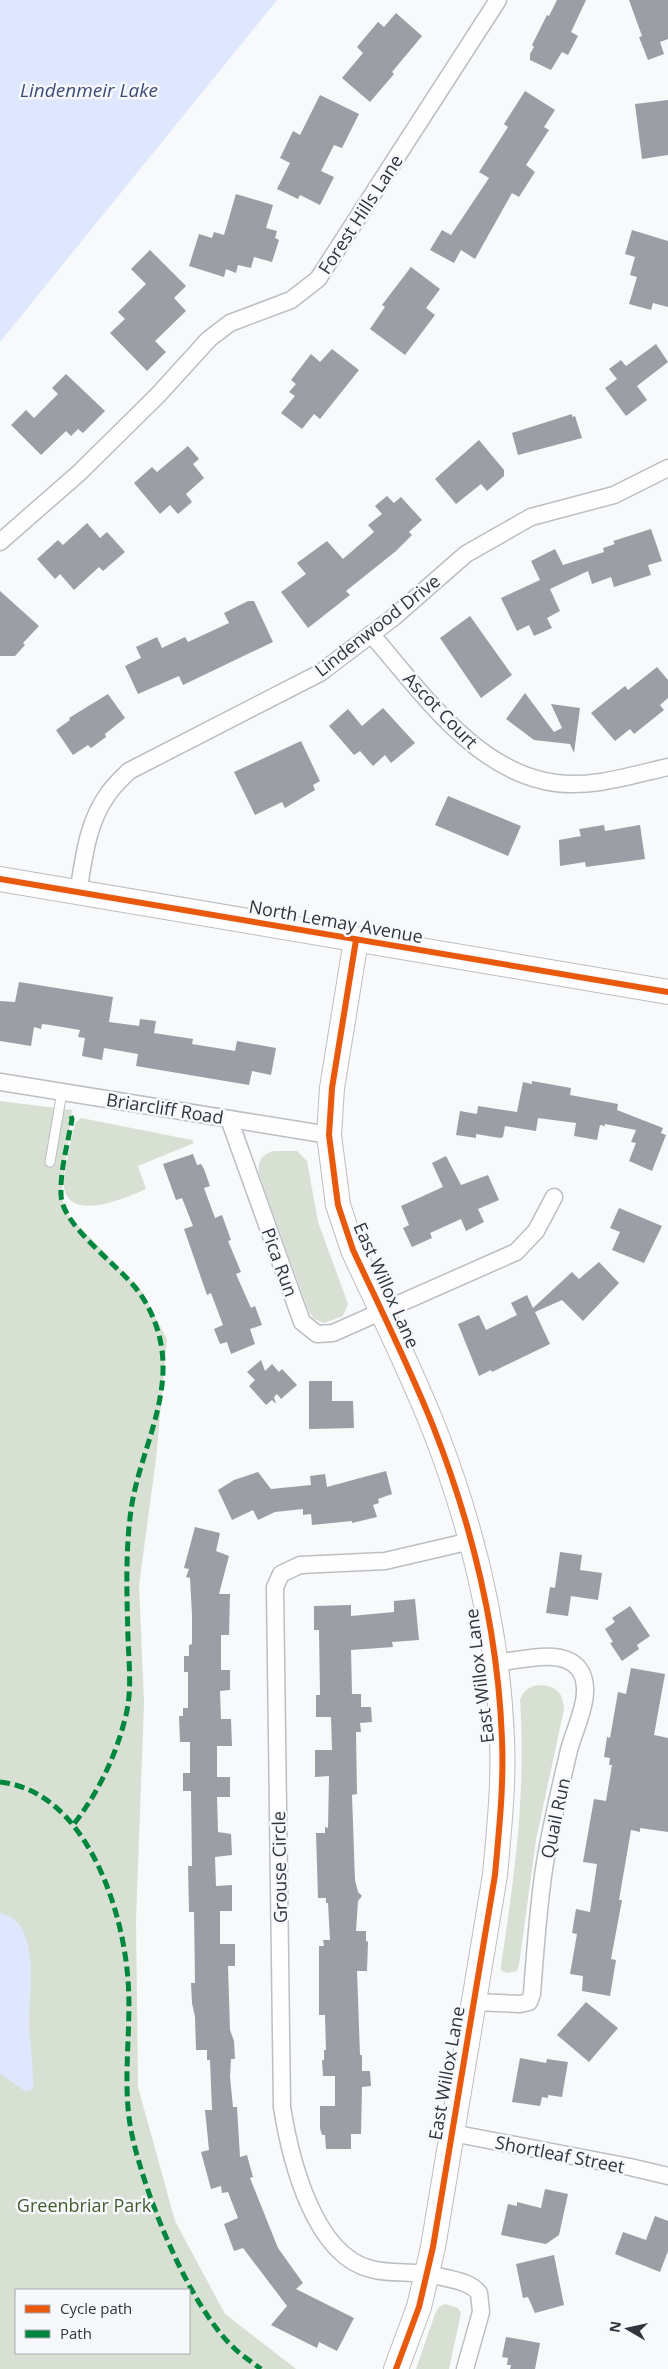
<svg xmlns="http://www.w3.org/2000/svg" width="668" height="2369" font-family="'Open Sans',sans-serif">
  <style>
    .green { fill: #d7e0d2; fill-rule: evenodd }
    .water { fill: #dee7fe }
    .building { fill: #9b9ea4 }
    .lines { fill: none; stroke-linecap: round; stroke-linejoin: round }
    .lane-casing { stroke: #bbbec3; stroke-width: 11 }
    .street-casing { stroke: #bbbec3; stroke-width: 19 }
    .secondary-casing { stroke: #bbbec3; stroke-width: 26 }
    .lane { stroke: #fefefe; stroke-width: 9 }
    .street { stroke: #fefefe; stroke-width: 16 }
    .secondary { stroke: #fefefe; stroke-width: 24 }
    .quiet { stroke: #00873e; stroke-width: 5; stroke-dasharray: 10 5; stroke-linecap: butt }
    .cycleway-casing { stroke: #f6f8fc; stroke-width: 9 }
    .cycleway { stroke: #e8590c; stroke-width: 6 }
    .labels { text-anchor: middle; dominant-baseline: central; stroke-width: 5; stroke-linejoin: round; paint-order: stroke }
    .street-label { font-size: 18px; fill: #31343d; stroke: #f6f8fc }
    .park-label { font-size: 18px; fill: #455d2f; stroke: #f6f8fc }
    .water-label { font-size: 19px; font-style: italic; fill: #3e4c78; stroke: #f6f8fc }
  </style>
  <rect width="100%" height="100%" fill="#f7f9fb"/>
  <g class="green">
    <path d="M 0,1101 L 72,1110 L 61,1196 L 68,1215 L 141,1290 L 167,1339 L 156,1459 L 139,1585 L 144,1702 L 136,1920 L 138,2087 L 175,2221 L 225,2314 L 296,2369 L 0,2369 ZM 16,2290 L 189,2290 L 189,2353 L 16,2353 Z"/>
    <path d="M 81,1118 L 192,1140 L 194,1143 L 138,1166 L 146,1189 C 127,1197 71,1223 64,1188 C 62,1177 72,1136 75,1123 Z"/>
    <path d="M 274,1151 L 297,1151 L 307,1161 L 318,1222 L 348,1304 L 343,1316 L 324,1323 L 314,1319 L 309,1312 L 259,1174 C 257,1161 262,1154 274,1151 Z"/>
    <path d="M 539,1685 C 556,1686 563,1692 564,1709 L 536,1840 L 519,1965 L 517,1971 L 506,1973 L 501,1970 L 501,1965 C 515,1874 526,1792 520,1700 C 524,1690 528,1687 539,1685 Z"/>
    <polygon points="445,2304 458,2308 461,2313 449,2369 416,2369 435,2314 439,2307"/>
  </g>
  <g class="water">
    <polygon points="0,0 277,0 0,342"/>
    <path d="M 0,1913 C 43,1921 28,1995 29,2027 C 30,2047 34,2068 33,2089 L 25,2091 L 0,2074 Z"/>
  </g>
  <g class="building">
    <polygon points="557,0 586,0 571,32 578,36 568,55 562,52 551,70 530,60 530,54 534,47 532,45 547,15 549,16"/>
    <polygon points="629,0 668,0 668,39 660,42 664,54 648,60 639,37 642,36"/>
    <polygon points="396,13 422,36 392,72 394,74 370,102 342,78 363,53 357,47 378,22 384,27"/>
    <polygon points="525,91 555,110 544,127 549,130 526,165 535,172 519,197 512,193 475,259 461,250 454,263 430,250 442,230 451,235 489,178 479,172 508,127 504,124"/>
    <polygon points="320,95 359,114 342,148 334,145 321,171 334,177 320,205 300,195 298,199 277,189 290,163 280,158 293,131 300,135"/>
    <polygon points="668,100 668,155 642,159 635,104"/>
    <polygon points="236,194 273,205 266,228 277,231 275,238 279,240 272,262 254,257 251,268 238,265 236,273 226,269 224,277 189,266 199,234 212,238 214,232 224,235"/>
    <polygon points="632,230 668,241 668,307 653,303 651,310 629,304 637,277 630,275 635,257 625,254"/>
    <polygon points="150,250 186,286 174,298 186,311 155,341 166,352 147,371 110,333 125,319 118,312 146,284 131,269"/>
    <polygon points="411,267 440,289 426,308 435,315 405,355 370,329 385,307 382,305"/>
    <polygon points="656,344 668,362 637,386 647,400 626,416 605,388 617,379 609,369 621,360 626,366"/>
    <polygon points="332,349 359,370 320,419 314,414 302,429 281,413 295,396 289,392 296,384 291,380 311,354 320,362"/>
    <polygon points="66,374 105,411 83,433 78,429 71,436 66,431 41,455 11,425 26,410 34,418 58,394 52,388"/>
    <polygon points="572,414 572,417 575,416 582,438 518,455 512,433"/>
    <polygon points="479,440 504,470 504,476 487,491 481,484 456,504 435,479"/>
    <polygon points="188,446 199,459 193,464 204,478 186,494 192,502 178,514 170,505 160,514 134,483 152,467 157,472"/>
    <polygon points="387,496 394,503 401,497 422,520 409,532 412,535 396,551 346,591 350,595 308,628 281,592 306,574 297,563 327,541 343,559 374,532 368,525 382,514 375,506"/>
    <polygon points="87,523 100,538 107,532 125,552 103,571 99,567 74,590 60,574 55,579 37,559 58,540 63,545"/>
    <polygon points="651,529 662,561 648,565 651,575 614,587 611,577 592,584 588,571 550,589 560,611 547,618 552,628 534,636 529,625 517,631 501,598 540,580 531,561 555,549 563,565 604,552 603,548 615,544 613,541"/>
    <polygon points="0,591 39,626 23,643 25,645 15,656 0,656"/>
    <polygon points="248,601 254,601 273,642 183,685 179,676 138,694 125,666 141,658 136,647 157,637 162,648 185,637 188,642 229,623 224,613"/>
    <polygon points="470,616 512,675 481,698 440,638"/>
    <polygon points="657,667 668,680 668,698 660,705 664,710 634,734 630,729 615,741 591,713 625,686 628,690"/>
    <polygon points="525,693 554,732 562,728 551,704 580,708 574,753 570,744 534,740 506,719"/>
    <polygon points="108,694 125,718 105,734 106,737 91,748 88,745 73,755 56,730 70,720 69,718"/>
    <polygon points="383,708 415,743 391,763 385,755 373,766 360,751 354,755 329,726 348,709 362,726"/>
    <polygon points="301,741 320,781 313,785 315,790 285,808 282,802 255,815 234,772"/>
    <polygon points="448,796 521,826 508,856 435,825"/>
    <polygon points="604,825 605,831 640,825 645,859 586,867 585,862 560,866 559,840 581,836 579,829"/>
    <polygon points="19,982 113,997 109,1022 139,1026 140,1019 156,1021 154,1033 193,1039 192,1044 235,1051 237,1041 276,1048 271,1075 252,1071 249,1085 136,1066 138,1054 104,1048 102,1060 82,1056 85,1038 78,1037 80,1030 50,1025 42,1024 41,1029 34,1027 31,1046 0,1041 0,1001 15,1002"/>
    <polygon points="532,1081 571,1088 570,1095 618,1104 617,1110 663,1128 661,1133 666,1135 652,1171 629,1161 636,1143 631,1142 636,1130 605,1124 605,1126 600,1125 597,1140 574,1136 576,1123 538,1118 536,1131 505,1126 503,1137 500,1138 476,1134 476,1138 456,1135 460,1111 477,1114 478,1106 517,1112 523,1082 532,1084"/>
    <polygon points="193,1154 197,1165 201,1164 204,1169 210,1186 204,1188 215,1218 222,1215 231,1240 228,1241 241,1272 236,1274 251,1308 255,1306 262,1325 250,1329 255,1344 231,1354 227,1342 220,1344 214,1329 223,1325 211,1293 207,1295 184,1229 193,1226 182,1198 176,1200 163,1164"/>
    <polygon points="446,1156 461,1185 488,1175 499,1200 478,1209 484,1222 466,1231 461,1219 430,1233 432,1238 412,1247 403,1228 409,1225 401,1206 443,1187 432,1163"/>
    <polygon points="619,1208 662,1226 644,1263 612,1250 620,1232 610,1228"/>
    <polygon points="599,1262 619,1283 583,1321 562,1300 535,1312 550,1344 492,1372 491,1370 479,1376 458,1324 479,1315 486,1330 517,1315 511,1303 527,1295 533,1308 572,1272 579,1279"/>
    <polygon points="261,1360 265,1371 272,1364 279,1372 282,1369 297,1385 281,1399 277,1394 274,1397 276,1404 272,1400 266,1405 249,1386 255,1380 247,1372"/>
    <polygon points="309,1381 332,1381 332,1401 353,1401 354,1428 309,1429"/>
    <polygon points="386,1471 392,1494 378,1499 379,1503 373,1505 377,1517 352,1523 352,1521 312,1525 311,1514 303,1515 303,1509 275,1512 258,1520 253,1510 232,1520 218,1490 234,1480 258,1472 271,1489 311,1485 310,1476 325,1474 327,1487"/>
    <polygon points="195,1527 220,1533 216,1551 229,1556 219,1594 230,1594 229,1635 221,1635 221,1670 230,1670 230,1690 220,1691 221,1719 231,1719 232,1746 217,1746 217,1777 230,1777 230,1797 217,1797 218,1832 231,1834 232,1855 215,1857 216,1886 232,1885 232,1911 220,1911 220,1944 235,1944 235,1966 228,1966 230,2030 234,2041 235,2059 231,2059 230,2077 233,2107 237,2107 240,2157 247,2155 253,2177 250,2178 278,2248 303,2283 296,2289 354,2318 337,2351 319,2342 317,2348 271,2325 287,2306 243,2248 234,2251 224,2224 238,2218 228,2192 222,2193 221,2186 211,2189 201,2152 209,2150 205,2110 212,2110 210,2060 207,2060 207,2050 196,2050 195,2017 192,2003 191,1983 195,1983 194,1912 189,1912 188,1866 192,1866 191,1791 183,1791 183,1773 190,1773 190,1742 180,1742 179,1716 183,1716 183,1708 188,1708 188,1672 184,1672 184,1656 189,1656 189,1645 192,1644 192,1615 190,1578 186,1577 189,1569 184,1568"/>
    <polygon points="560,1552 582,1555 580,1570 602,1573 598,1600 571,1596 568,1616 546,1613 550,1587 555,1588"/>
    <polygon points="415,1599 419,1640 392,1642 393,1647 351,1650 352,1694 361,1694 361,1707 371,1707 372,1722 360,1723 361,1732 356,1732 357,1794 352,1795 355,1880 358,1892 362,1896 358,1901 356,1931 366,1931 366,1941 368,1942 367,1971 357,1971 360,2055 362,2055 362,2071 370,2071 371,2086 362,2087 361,2134 351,2134 351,2149 326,2149 325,2135 322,2135 320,2128 320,2106 335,2106 335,2076 323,2076 322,2060 324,2060 324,2050 326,2050 325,2015 319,2015 319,1946 324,1946 323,1940 330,1940 328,1903 326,1903 326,1898 318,1898 316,1833 325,1833 325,1827 328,1828 329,1776 315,1777 315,1750 332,1750 331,1717 316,1717 316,1695 320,1695 319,1630 314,1630 314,1606 351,1605 351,1616 394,1612 394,1601"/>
    <polygon points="630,1606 650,1636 637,1645 639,1649 622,1661 610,1643 613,1642 605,1629 615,1622 612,1618"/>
    <polygon points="631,1668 665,1674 654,1735 668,1738 668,1832 640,1828 640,1832 631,1830 619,1900 622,1900 611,1959 616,1960 610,1996 582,1991 583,1976 570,1974 577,1934 572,1933 576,1909 590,1912 597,1864 583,1862 594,1799 606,1801 612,1765 609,1765 610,1758 604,1757 607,1737 610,1738 618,1692 626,1694"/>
    <polygon points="586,2002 618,2028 589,2062 557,2035"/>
    <polygon points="520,2058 546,2063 547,2059 568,2062 562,2097 548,2095 548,2098 542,2097 540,2106 512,2102"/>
    <polygon points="545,2189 568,2194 559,2235 546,2244 501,2235 508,2204 517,2206 517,2202 541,2208"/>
    <polygon points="655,2216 668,2221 668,2251 660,2272 615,2254 623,2232 646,2240"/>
    <polygon points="554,2255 564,2305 535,2313 528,2297 523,2298 516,2264"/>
    <polygon points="506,2337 540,2343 535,2369 510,2369 511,2365 507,2365 508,2358 502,2357"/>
  </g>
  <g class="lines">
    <g class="lane-casing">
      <polyline id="lane" points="50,1162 62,1092"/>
    </g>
    <g class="street-casing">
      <g id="street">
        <polyline points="0,542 79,473 158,395 209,339 230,323 291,300 318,279 498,0"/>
        <path d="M 371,634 C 420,690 476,773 556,783 C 593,788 632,775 668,767"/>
        <path d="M 78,893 C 84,858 87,823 108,794 C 114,785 122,778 129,771 L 320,673 L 394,617 L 466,554 L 531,517 L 614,495 L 668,468"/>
        <polyline points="0,1082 329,1135"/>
        <polyline points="229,1119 302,1322 317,1334 333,1333 516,1252 536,1231 554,1197"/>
        <path d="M 474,2002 L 520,2004 L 529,2002 L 532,1994 C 535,1952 538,1910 544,1869 C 550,1829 560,1789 569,1750 C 575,1727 595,1691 579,1669 C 562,1647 519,1661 495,1663"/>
        <polyline points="452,2133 630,2167 668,2176"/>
        <path d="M 465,2369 L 481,2312 L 479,2293 C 469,2281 453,2280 438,2276 C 416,2270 392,2275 371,2269 C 313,2255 290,2157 282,2107 L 275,1587 L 281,1574 L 300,1565 L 385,1561 L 471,1541"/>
      </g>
    </g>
    <g class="secondary-casing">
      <g id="secondary">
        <polyline points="0,879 668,992"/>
        <path d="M 356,940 L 332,1088 L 329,1135 L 338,1205 L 353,1250 C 380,1308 409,1366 433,1426 C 472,1525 498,1632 502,1739 C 504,1785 499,1830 495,1875 L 433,2247 L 419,2307 L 396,2369"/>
      </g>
    </g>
    <use href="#lane" class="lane"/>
    <use href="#street" class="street"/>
    <use href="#secondary" class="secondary"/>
    <g class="quiet">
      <path d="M 71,1116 L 72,1119 C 68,1143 60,1170 61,1194 C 61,1226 119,1265 138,1291 C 148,1304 155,1320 159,1335 C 175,1396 139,1452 131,1510 C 125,1553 127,1596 128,1639 C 129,1664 132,1691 126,1715 C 116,1756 99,1791 74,1824"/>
      <path d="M 0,1782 C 85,1791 123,1908 128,1980 C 132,2031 121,2084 132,2135 C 145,2195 189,2306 234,2348 C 242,2356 252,2362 261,2369"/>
    </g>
    <g class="cycleway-casing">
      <g id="cycleway">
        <polyline points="0,879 668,992"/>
        <path d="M 356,940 L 332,1088 L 329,1135 L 338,1205 L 353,1250 C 380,1308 409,1366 433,1426 C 472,1525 498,1632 502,1739 C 504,1785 499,1830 495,1875 L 433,2247 L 419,2307 L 396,2369"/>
      </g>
    </g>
    <use href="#cycleway" class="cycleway"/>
  </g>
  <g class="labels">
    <g class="street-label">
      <text transform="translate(360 214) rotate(-57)">Forest Hills Lane</text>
      <text transform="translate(377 625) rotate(-38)">Lindenwood Drive</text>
      <text transform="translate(441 710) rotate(46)">Ascot Court</text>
      <text transform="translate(336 921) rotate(10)">North Lemay Avenue</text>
      <text transform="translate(165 1108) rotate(9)">Briarcliff Road</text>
      <text transform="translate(280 1262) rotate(70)">Pica Run</text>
      <text transform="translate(387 1285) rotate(66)">East Willox Lane</text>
      <text transform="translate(479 1676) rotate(-97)">East Willox Lane</text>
      <text transform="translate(555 1818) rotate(-78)">Quail Run</text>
      <text transform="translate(279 1867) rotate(-91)">Grouse Circle</text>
      <text transform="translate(446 2073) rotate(-80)">East Willox Lane</text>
      <text transform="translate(560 2154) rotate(11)">Shortleaf Street</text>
    </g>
    <g class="park-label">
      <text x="84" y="2205">Greenbriar Park</text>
    </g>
    <g class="water-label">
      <text x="89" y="90">Lindenmeir Lake</text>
    </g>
  </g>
  <rect x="15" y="2289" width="175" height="65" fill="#f6f8fc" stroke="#a7aab0"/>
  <rect x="25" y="2305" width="25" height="8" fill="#e8590c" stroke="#a7aab0"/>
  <text x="60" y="2314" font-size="15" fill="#31343d">Cycle path</text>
  <rect x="25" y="2330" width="25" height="8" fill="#00873e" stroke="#a7aab0"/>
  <text x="60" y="2339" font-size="15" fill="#31343d">Path</text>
  <g transform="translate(628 2329) rotate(279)" stroke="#f6f8fc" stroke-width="4" paint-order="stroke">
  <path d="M0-4L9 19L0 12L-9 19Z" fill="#31343d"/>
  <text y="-8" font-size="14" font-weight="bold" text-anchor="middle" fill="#31343d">N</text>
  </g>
</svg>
